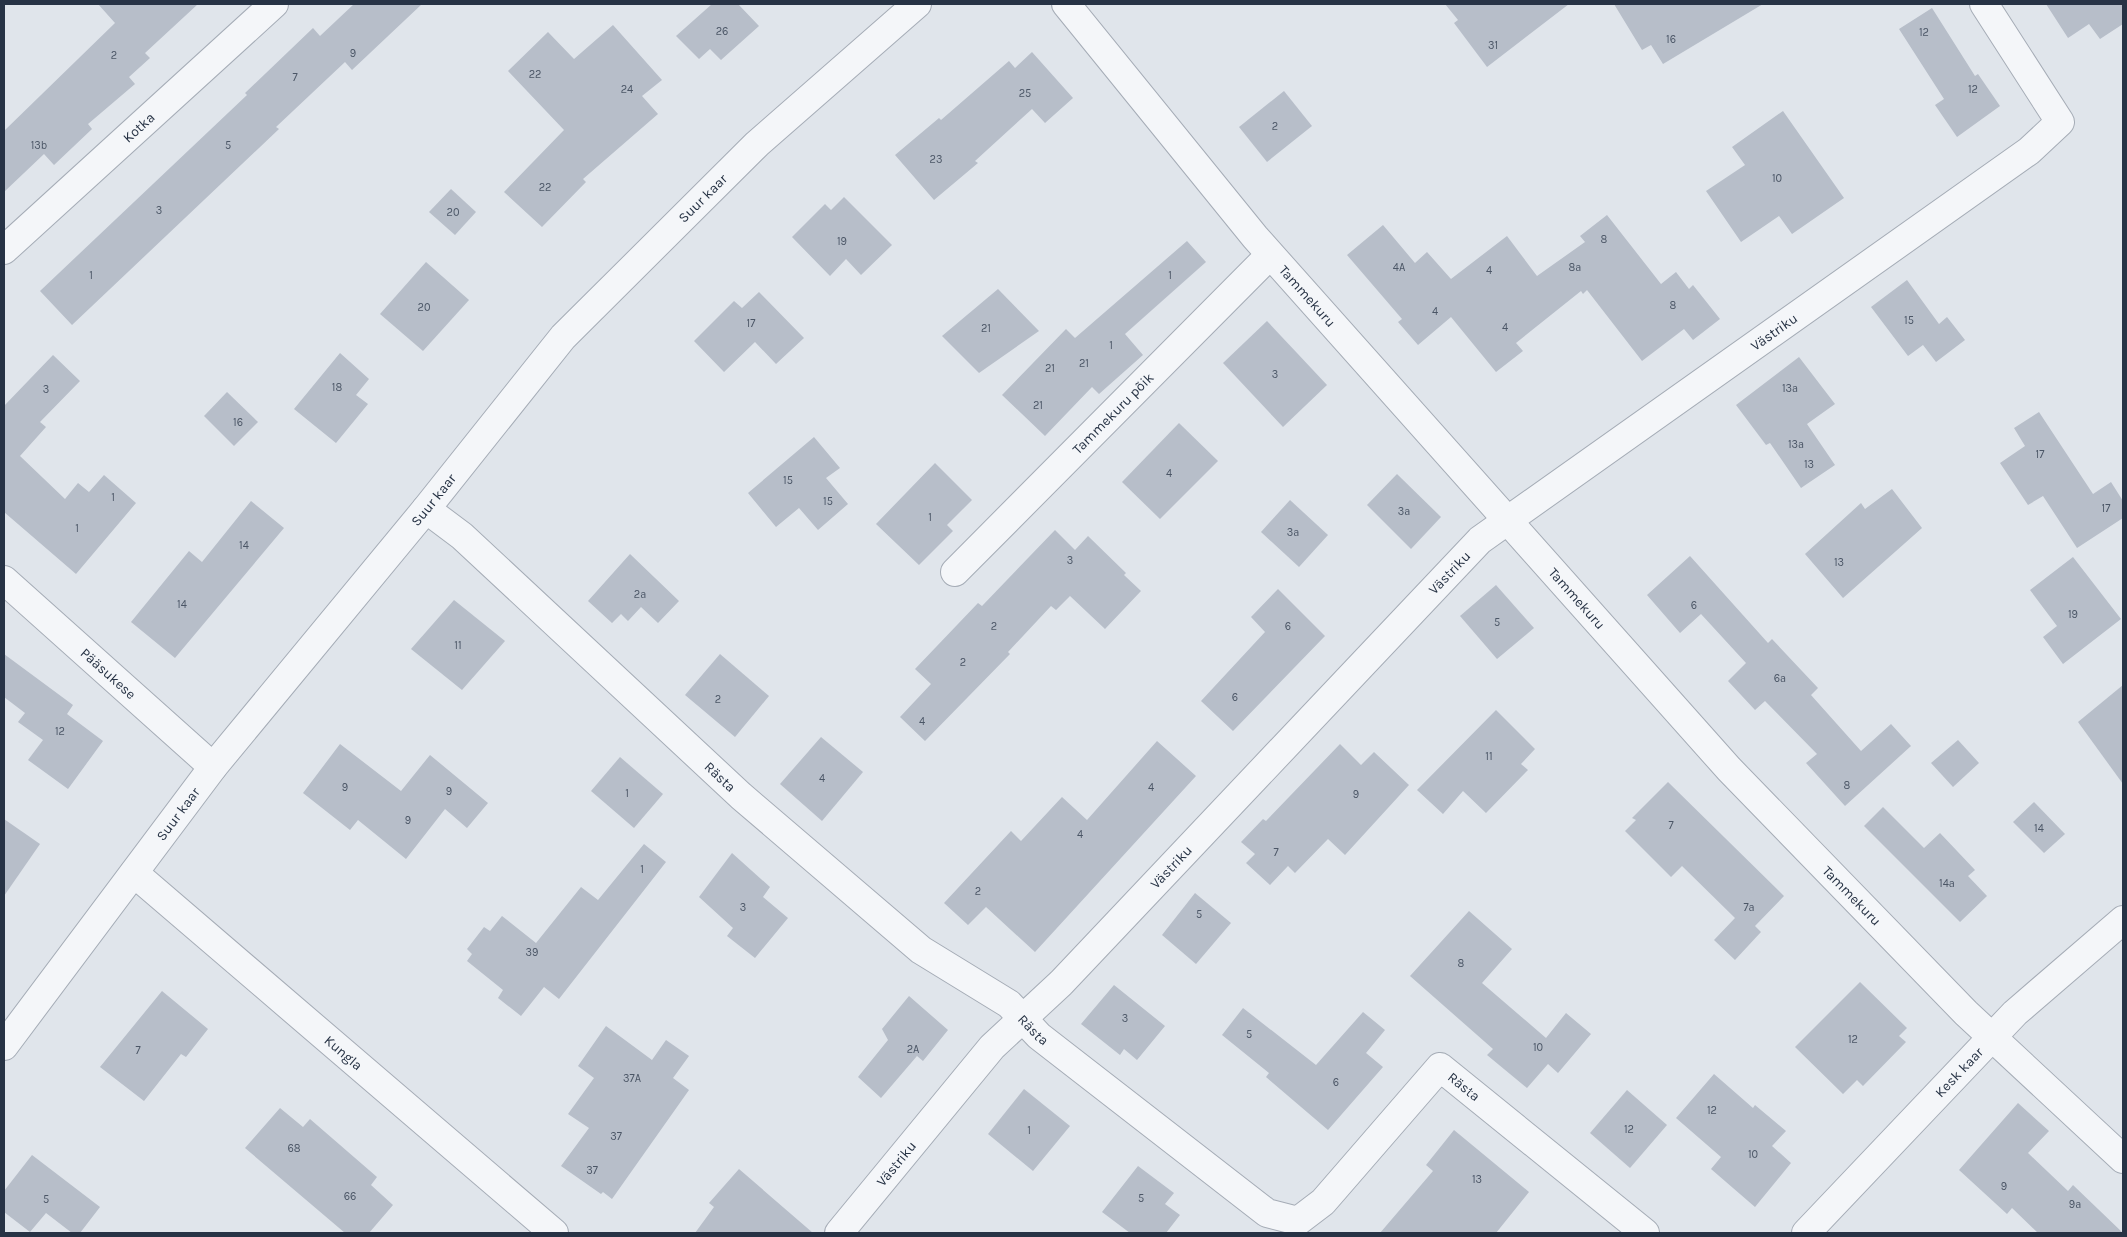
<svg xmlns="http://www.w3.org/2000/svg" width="2127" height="1237" font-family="Karla,sans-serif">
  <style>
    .building { fill: #b7bec9 }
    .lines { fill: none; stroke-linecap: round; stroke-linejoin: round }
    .minor-casing { stroke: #a5acb6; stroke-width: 30 }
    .minor { stroke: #f4f6f9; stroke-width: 28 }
    .labels { text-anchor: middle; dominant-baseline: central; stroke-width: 4; stroke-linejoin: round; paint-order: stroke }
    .number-label { font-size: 11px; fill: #4b5666 }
    .street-label { font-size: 14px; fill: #273345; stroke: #f0f4f8 }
  </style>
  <rect width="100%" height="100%" fill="#e0e5eb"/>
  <g class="building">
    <polygon points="98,4 198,4 145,53 150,58 129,77 135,84 88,124 92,129 54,165 44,154 4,192 4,131 115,23"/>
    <polygon points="354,4 422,4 352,70 345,62 276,127 279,129 72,325 40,291 247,95 245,93 313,28 320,36"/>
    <polygon points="712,4 738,4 759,26 721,60 710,49 699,59 676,36"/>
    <polygon points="1445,4 1569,4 1487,67 1454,23 1458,20"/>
    <polygon points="1614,4 1763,4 1663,64 1651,45 1642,50"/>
    <polygon points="2046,4 2123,4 2123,24 2100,39 2089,24 2068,38"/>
    <polygon points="1932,8 1975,76 1978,74 2000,106 1957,137 1935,105 1944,99 1899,29"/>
    <polygon points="613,25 662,80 642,96 658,114 583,179 586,182 542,227 504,192 564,130 508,71 548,32 574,59"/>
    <polygon points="1032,52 1073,98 1045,123 1032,109 975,161 978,163 934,200 895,155 939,118 941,120 1009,61 1015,68"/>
    <polygon points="1284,91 1312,126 1267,162 1239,127"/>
    <polygon points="1783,111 1844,198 1792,234 1779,216 1741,242 1706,191 1745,165 1732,147"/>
    <polygon points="451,189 476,212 455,235 429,212"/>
    <polygon points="844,197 892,245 861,275 846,259 830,276 792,237 825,204 831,210"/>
    <polygon points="1607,215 1661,284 1676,272 1689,289 1693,285 1720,319 1693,340 1684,329 1642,361 1587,290 1583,294 1581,291 1516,343 1523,351 1496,372 1451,317 1418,345 1398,322 1402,319 1347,255 1383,225 1415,263 1427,252 1451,279 1507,236 1537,276 1585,242 1580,236"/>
    <polygon points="1187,241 1206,262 1125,334 1143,355 1099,394 1092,387 1045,436 1002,395 1066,329 1075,338"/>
    <polygon points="426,262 469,300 423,351 380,314"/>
    <polygon points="1907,280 1939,324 1947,317 1965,340 1936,362 1923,345 1908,356 1871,307"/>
    <polygon points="998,289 1039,331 979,373 942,336"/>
    <polygon points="759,292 804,338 776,364 755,342 724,372 694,341 734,301 742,308"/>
    <polygon points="1267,321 1327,385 1283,427 1223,363"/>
    <polygon points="340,353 369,379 356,395 368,404 336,443 294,409"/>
    <polygon points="53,355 80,381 40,422 46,427 20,456 65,499 78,483 89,492 104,475 136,503 76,574 4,512 4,406"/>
    <polygon points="1799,357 1835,404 1807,424 1835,465 1801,488 1770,443 1766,445 1736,405"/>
    <polygon points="227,392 258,422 234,446 204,416"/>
    <polygon points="2039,412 2093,494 2111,482 2123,501 2123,518 2077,548 2043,496 2028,505 2000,463 2025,446 2014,428"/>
    <polygon points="1179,423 1218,461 1160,519 1122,482"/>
    <polygon points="814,437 840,468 826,478 848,504 818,530 799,508 776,527 748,493"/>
    <polygon points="935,463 972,500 947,525 953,531 919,565 876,524"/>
    <polygon points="1397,474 1441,517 1411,549 1367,505"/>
    <polygon points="1892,489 1922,528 1843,598 1805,554 1861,503 1865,509"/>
    <polygon points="1290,500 1328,535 1299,567 1261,532"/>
    <polygon points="251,501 284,528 175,658 131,622 189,551 202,562"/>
    <polygon points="1055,530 1075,550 1088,536 1126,573 1124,575 1141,591 1105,629 1070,596 1056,610 1051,606 1008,652 1010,654 925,741 900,717 931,684 915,669 978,603 982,606"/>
    <polygon points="630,554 679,601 658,623 641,607 628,621 621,614 612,623 588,601"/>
    <polygon points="1690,556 1768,643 1772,639 1818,688 1811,695 1861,751 1891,724 1911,746 1845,806 1806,763 1817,754 1765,701 1755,710 1728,681 1746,663 1701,614 1680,633 1647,595"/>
    <polygon points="2073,557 2121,619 2063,664 2043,637 2057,626 2030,590"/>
    <polygon points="1496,585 1534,628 1497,659 1460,616"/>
    <polygon points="1278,589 1325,636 1233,731 1201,701 1265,632 1251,617"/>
    <polygon points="454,600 505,641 462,690 411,649"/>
    <polygon points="4,654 73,705 67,714 103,741 68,789 28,760 43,740 18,722 25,713 4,697"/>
    <polygon points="720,654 769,696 735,737 685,695"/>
    <polygon points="2123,685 2123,784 2078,722"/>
    <polygon points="1496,710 1535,749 1521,764 1528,770 1486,813 1463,791 1443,814 1417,790"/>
    <polygon points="821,737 863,772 822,821 780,784"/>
    <polygon points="1958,740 1979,763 1953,787 1931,763"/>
    <polygon points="1157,741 1196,776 1035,952 986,907 968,925 944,903 1011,831 1021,841 1062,797 1087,820"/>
    <polygon points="340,744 401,791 430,755 488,803 467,828 445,809 406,859 358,820 350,830 303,793"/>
    <polygon points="1340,744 1361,765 1374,752 1409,785 1345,855 1328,839 1295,873 1288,866 1270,885 1246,863 1255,854 1241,842 1263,819 1266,821"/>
    <polygon points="620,757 663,794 634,828 591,791"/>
    <polygon points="1668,782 1784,896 1755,926 1761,932 1735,960 1714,940 1735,918 1682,866 1671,877 1625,831 1636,820 1632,818"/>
    <polygon points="2034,802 2065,834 2044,853 2013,822"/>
    <polygon points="1883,807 1924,848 1940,833 1975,870 1968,876 1987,896 1960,922 1864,826"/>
    <polygon points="4,819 40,844 4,896"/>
    <polygon points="644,844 666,862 559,999 544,987 521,1016 498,998 503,990 467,961 472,954 467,949 484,927 490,931 502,916 536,943 581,887 598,900"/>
    <polygon points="732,853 770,887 763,897 788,918 755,958 727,936 733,928 699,897"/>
    <polygon points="1195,893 1231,923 1196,964 1162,935"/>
    <polygon points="1469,911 1512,949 1482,983 1546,1038 1566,1013 1591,1034 1558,1073 1548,1064 1527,1088 1487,1055 1493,1049 1410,976"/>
    <polygon points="1860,982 1907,1028 1899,1036 1906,1042 1863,1086 1857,1080 1843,1094 1795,1047"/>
    <polygon points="1114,985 1165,1026 1137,1060 1124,1049 1120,1055 1081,1024"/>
    <polygon points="162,991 208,1029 186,1057 181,1054 144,1101 100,1067"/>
    <polygon points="909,996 948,1030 923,1061 917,1056 881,1098 858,1077 888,1040 882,1029"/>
    <polygon points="1243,1008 1316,1065 1363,1012 1385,1030 1366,1053 1383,1067 1328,1130 1266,1077 1269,1073 1222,1035"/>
    <polygon points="606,1026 652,1060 666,1040 689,1056 673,1078 689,1090 612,1199 603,1192 601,1194 561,1166 589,1128 568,1114 594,1078 578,1066"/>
    <polygon points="1714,1074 1753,1108 1755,1105 1786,1131 1772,1146 1791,1163 1755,1207 1711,1169 1721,1157 1676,1118"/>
    <polygon points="1024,1089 1070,1126 1033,1171 988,1134"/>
    <polygon points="1627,1090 1667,1125 1630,1168 1590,1133"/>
    <polygon points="2018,1103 2049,1131 2028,1153 2068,1191 2073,1185 2123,1233 2038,1233 2012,1208 2007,1214 1959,1170"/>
    <polygon points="280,1108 303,1127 310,1119 377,1177 371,1185 393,1205 369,1233 345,1233 245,1148"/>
    <polygon points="1454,1130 1529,1192 1496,1233 1380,1233 1433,1171 1426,1165"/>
    <polygon points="32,1155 100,1207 80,1233 72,1233 46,1213 30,1232 4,1212 4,1191"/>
    <polygon points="1138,1166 1174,1193 1165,1204 1180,1215 1166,1233 1130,1233 1102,1212"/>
    <polygon points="739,1169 813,1233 695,1233 714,1207 709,1203"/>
  </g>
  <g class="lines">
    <g class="minor-casing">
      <g id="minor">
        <path id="s1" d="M 1066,4 L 1255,237 L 1729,769 L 1966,1013 L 2123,1159"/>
        <path id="s2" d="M 4,250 L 274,4"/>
        <path id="s3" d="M 426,509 L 462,536 L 741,796 L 921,950 L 1009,1004 L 1039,1036 L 1267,1213 L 1298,1221 L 1323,1202 L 1440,1067 L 1645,1233"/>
        <path id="s4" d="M 955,572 L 1270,255"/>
        <path id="s5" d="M 4,580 L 213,767"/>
        <path id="s6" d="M 134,873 L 554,1233"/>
        <path id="s7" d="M 4,1046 L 213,767 L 426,509 L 563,337 L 757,144 L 917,4"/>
        <path id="s8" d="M 839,1233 L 992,1047 L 1061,983 L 1480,540 L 2029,151 L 2060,122 L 1984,4"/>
        <path id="s9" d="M 1806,1233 L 2015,1013 L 2123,920"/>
      </g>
    </g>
    <use href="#minor" class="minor"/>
  </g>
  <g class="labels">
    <g class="number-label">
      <text x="722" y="31">26</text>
      <text x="1924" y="32">12</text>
      <text x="1671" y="39">16</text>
      <text x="1493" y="45">31</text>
      <text x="353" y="53">9</text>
      <text x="114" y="55">2</text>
      <text x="535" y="74">22</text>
      <text x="295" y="77">7</text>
      <text x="627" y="89">24</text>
      <text x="1973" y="89">12</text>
      <text x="1025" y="93">25</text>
      <text x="1275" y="126">2</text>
      <text x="39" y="145">13b</text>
      <text x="228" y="145">5</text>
      <text x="936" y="159">23</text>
      <text x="1777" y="178">10</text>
      <text x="545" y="187">22</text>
      <text x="159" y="210">3</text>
      <text x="453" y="212">20</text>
      <text x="1604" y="239">8</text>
      <text x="842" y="241">19</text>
      <text x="1399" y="267">4A</text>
      <text x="1575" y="267">8a</text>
      <text x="1489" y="270">4</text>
      <text x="91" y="275">1</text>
      <text x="1170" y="275">1</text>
      <text x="1673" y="305">8</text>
      <text x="424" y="307">20</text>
      <text x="1435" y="311">4</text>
      <text x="1909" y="320">15</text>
      <text x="751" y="323">17</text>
      <text x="1505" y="327">4</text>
      <text x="986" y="328">21</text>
      <text x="1111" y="345">1</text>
      <text x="1084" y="363">21</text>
      <text x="1050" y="368">21</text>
      <text x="1275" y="374">3</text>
      <text x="337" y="387">18</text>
      <text x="1790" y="388">13a</text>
      <text x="46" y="389">3</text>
      <text x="1038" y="405">21</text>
      <text x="238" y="422">16</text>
      <text x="1796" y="444">13a</text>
      <text x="2040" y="454">17</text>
      <text x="1809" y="464">13</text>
      <text x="1169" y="473">4</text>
      <text x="788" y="480">15</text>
      <text x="113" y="497">1</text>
      <text x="828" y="501">15</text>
      <text x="2106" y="508">17</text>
      <text x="1404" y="511">3a</text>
      <text x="930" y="517">1</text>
      <text x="77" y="528">1</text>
      <text x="1293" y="532">3a</text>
      <text x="244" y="545">14</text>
      <text x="1070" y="560">3</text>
      <text x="1839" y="562">13</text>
      <text x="640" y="594">2a</text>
      <text x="182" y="604">14</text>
      <text x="1694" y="605">6</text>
      <text x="2073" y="614">19</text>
      <text x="1497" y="622">5</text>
      <text x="994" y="626">2</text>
      <text x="1288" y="626">6</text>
      <text x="458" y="645">11</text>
      <text x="963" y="662">2</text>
      <text x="1780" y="678">6a</text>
      <text x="1235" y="697">6</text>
      <text x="718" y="699">2</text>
      <text x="922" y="721">4</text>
      <text x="60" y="731">12</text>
      <text x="1489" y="756">11</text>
      <text x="822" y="778">4</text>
      <text x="1847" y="785">8</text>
      <text x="345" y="787">9</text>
      <text x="1151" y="787">4</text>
      <text x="449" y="791">9</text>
      <text x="627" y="793">1</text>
      <text x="1356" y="794">9</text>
      <text x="408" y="820">9</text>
      <text x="1671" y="825">7</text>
      <text x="2039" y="828">14</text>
      <text x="1080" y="834">4</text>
      <text x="1276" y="852">7</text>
      <text x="642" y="869">1</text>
      <text x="1947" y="883">14a</text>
      <text x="978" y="891">2</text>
      <text x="743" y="907">3</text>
      <text x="1749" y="907">7a</text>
      <text x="1199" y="914">5</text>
      <text x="532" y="952">39</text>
      <text x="1461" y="963">8</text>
      <text x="1125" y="1018">3</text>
      <text x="1249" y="1034">5</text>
      <text x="1853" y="1039">12</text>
      <text x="1538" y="1047">10</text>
      <text x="913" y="1049">2A</text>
      <text x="138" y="1050">7</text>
      <text x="632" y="1078">37A</text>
      <text x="1336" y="1082">6</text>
      <text x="1712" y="1110">12</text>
      <text x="1629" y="1129">12</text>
      <text x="1029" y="1130">1</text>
      <text x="616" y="1136">37</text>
      <text x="294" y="1148">68</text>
      <text x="1753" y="1154">10</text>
      <text x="592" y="1170">37</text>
      <text x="1477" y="1179">13</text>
      <text x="2004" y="1186">9</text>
      <text x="350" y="1196">66</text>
      <text x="1141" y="1198">5</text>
      <text x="46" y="1199">5</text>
      <text x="2075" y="1204">9a</text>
    </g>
    <g class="street-label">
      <text stroke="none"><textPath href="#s2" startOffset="182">Kotka</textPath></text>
      <text stroke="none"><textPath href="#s7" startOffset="1100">Suur kaar</textPath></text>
      <text stroke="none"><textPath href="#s1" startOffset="379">Tammekuru</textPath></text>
      <text stroke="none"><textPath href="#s8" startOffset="1305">Västriku</textPath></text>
      <text stroke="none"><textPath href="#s4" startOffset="224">Tammekuru põik</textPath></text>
      <text stroke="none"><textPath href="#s7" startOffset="695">Suur kaar</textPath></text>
      <text stroke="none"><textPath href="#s8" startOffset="900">Västriku</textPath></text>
      <text stroke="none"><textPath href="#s1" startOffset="784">Tammekuru</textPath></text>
      <text stroke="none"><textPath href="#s5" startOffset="140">Pääsukese</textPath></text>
      <text stroke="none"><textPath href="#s3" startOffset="398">Rästa</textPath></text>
      <text stroke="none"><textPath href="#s7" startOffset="290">Suur kaar</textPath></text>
      <text stroke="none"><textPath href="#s8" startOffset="495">Västriku</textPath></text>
      <text stroke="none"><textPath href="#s1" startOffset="1189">Tammekuru</textPath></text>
      <text stroke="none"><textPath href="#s3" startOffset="802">Rästa</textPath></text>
      <text stroke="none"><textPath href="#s6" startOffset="276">Kungla</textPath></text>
      <text stroke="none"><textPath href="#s9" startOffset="222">Kesk kaar</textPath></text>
      <text stroke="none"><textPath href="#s3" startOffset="1372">Rästa</textPath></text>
      <text stroke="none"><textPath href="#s8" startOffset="90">Västriku</textPath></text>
    </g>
  </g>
  <rect width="2127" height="1237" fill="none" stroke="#273345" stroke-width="10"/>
</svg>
